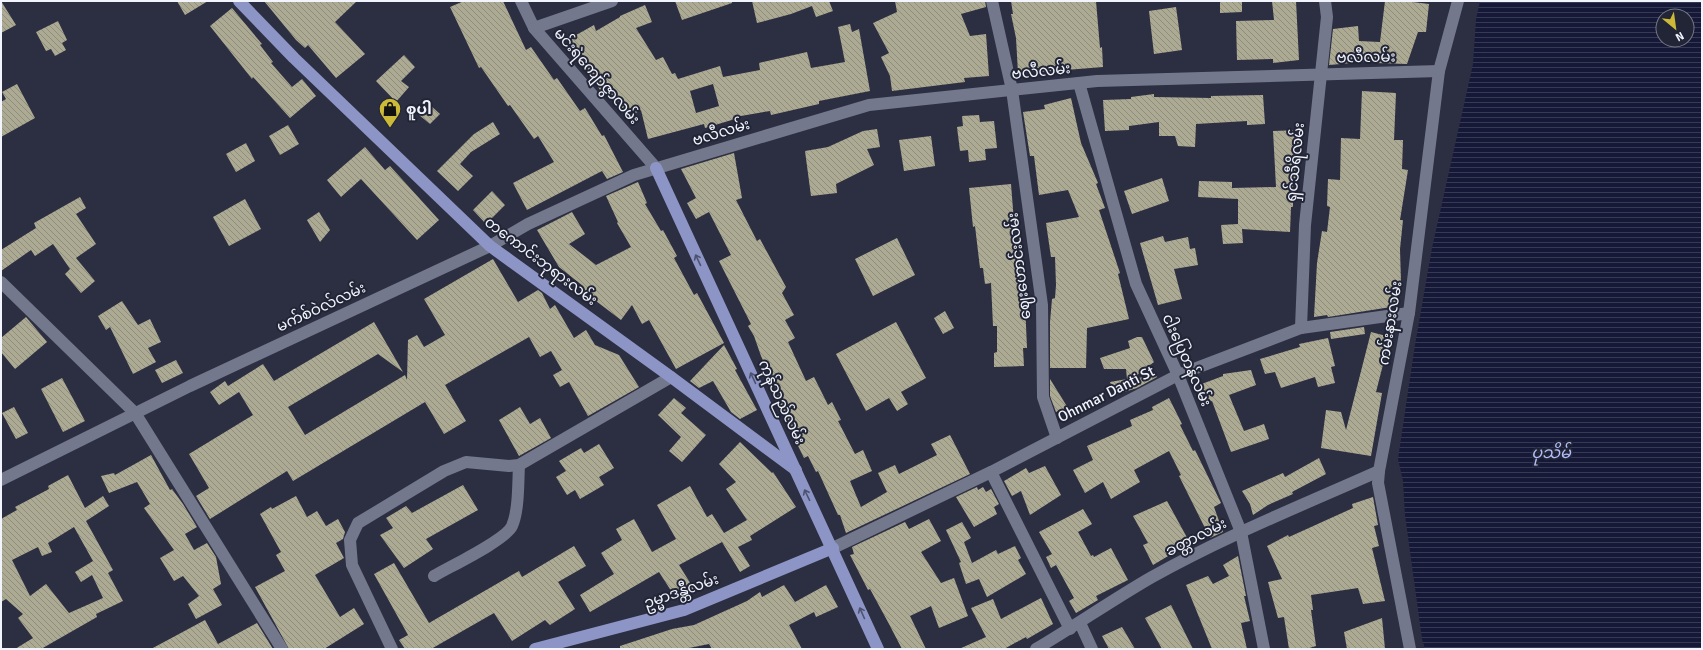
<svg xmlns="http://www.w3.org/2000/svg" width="1703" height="650" font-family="Signika,'Noto Sans Myanmar',sans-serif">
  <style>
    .water { fill: url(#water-rules); fill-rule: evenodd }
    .building { fill: url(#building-back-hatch); fill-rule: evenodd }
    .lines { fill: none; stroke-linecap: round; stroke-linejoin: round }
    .minor { stroke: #74788d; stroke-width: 12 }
    .major { stroke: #8d95c7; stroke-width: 12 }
    .oneway { stroke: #4d5270 }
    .labels { text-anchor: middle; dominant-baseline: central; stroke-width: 4; stroke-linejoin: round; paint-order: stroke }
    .street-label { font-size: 15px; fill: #f2f5fe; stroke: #222536 }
    .poi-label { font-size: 15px; font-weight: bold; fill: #f2f5fe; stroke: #222536; text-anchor: start }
    .water-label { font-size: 16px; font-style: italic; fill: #b3befc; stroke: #222536 }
  </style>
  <defs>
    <pattern id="water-rules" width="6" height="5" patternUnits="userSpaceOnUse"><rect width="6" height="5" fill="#151836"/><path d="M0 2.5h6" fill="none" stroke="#383a54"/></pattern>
    <pattern id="building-back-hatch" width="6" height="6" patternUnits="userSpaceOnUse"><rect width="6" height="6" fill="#adaa93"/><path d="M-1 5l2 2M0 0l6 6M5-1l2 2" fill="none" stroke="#8f8d7e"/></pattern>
  </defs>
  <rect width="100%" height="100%" fill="#2c2f41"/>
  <path class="water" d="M 1480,1 L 1702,1 L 1702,649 L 1425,649 L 1422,639 L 1405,515 L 1403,481 L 1398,459 L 1415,345 L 1432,248 L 1473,64 L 1476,19 ZM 1663,16 L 1687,16 L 1687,40 L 1663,40 Z"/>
  <g class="building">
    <polygon points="1,1 16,25 1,33"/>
    <polygon points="177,1 208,1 185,15"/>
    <polygon points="264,1 357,1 335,22 365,54 336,78 308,45 305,48 296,40"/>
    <polygon points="464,1 503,1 526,50 531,47 554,80 557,78 580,111 585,108 602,136 604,135 623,172 607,179 602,171 527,210 513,183 554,162 538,136 534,139 510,105 508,106 481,67 479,68 450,7"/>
    <polygon points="675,1 732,1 732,3 682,20"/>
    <polygon points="752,1 829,1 833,11 816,17 812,6 791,14 757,23"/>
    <polygon points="895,1 985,1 986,7 961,14 970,36 986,34 989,76 964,78 965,82 892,91 890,76 881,57 889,53 873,23 897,12"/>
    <polygon points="1011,1 1096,1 1100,48 1102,47 1103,67 1041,72 1041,71 1018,73 1016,38 1011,14 1013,14"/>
    <polygon points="1220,1 1242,1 1242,12 1220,13"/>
    <polygon points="1272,1 1296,1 1299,60 1273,63 1273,59 1237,60 1236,21 1274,20"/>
    <polygon points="1385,1 1404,1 1429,4 1426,32 1418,32 1407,64 1376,63 1376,61 1329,65 1333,29 1358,26 1359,41 1380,42"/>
    <path d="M 645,5 L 652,22 L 636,28 L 656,60 L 663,57 L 672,74 L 675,73 L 678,79 L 720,66 L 723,77 L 760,70 L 759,63 L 807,52 L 811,68 L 845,62 L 838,27 L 850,24 L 852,32 L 859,29 L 870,91 L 819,101 L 819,104 L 771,115 L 770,111 L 735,117 L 735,119 L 705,128 L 704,124 L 648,139 L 641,110 L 627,118 L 618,100 L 615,101 L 607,86 L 600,90 L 586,67 L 585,68 L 569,39 L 594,25 L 596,31 L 620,17 L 620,16 ZM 713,84 L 719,106 L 696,113 L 690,91 Z"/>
    <polygon points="1176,7 1182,50 1154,54 1149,11"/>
    <polygon points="232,8 262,44 260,45 273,62 271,63 292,87 302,79 316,96 290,118 253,77 252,79 210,26"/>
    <polygon points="58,21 67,40 62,43 66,50 55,56 51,49 46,51 36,32"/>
    <polygon points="404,55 415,67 401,81 409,87 396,102 376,81"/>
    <polygon points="17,84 35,118 1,137 1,102 6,99 2,92"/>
    <polygon points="1362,91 1396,93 1394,140 1403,140 1402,169 1408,170 1400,220 1403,220 1400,249 1401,282 1397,282 1397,306 1328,317 1327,315 1314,317 1317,263 1322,231 1327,232 1330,207 1327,206 1328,179 1340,180 1341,138 1360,139"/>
    <polygon points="1154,94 1154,97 1211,98 1211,96 1263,95 1265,124 1247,125 1247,121 1196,124 1195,147 1178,146 1175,136 1159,136 1159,122 1129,126 1129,130 1105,131 1103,100 1131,99 1131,97"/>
    <polygon points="1071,98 1081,143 1098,183 1096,184 1105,208 1099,210 1120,273 1118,274 1129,319 1087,328 1086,368 1050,368 1050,322 1052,299 1055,298 1056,285 1055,257 1051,257 1046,223 1079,217 1068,190 1039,195 1034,156 1030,156 1023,112 1045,109 1044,105"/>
    <polygon points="430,105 440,114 430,124 419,115"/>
    <polygon points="979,115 980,122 994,121 997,148 985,149 986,160 969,162 968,150 960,151 957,127 963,126 962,116"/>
    <polygon points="493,122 500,134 471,152 460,164 473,176 458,191 437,171 474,134"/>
    <polygon points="288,125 299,144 280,155 269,136"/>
    <polygon points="877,129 880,147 867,149 874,165 836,184 837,193 811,196 805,151 828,147 863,131"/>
    <polygon points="1301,130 1302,148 1294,148 1296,184 1293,185 1293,207 1291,207 1290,232 1242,229 1243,243 1223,244 1221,225 1238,224 1238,199 1198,197 1199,181 1232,182 1232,188 1276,187 1273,131"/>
    <polygon points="931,136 935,166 904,171 899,140"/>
    <polygon points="246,143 255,161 236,172 226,154"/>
    <polygon points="365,147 385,170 390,166 439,220 417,240 361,179 341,197 327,180"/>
    <polygon points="734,153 742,198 736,200 757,241 760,239 786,287 782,293 794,315 785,320 795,338 788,342 806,381 814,377 828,405 832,402 841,420 838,421 855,454 863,450 872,471 850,481 861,507 887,492 878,473 895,465 899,474 937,455 931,444 950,435 970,474 846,533 840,515 838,515 818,471 816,472 808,456 804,458 774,397 779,395 761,356 754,336 748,326 751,324 719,261 731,255 709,212 696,219 687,203 696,198 681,169"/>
    <polygon points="1162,178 1169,201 1132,214 1124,191"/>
    <polygon points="638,182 647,203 645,204 661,231 663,230 677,256 674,258 694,295 697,293 724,343 676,369 649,320 642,324 632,305 621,320 596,301 595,302 580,290 583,286 559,267 537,230 572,212 585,234 569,244 596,265 631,247 617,223 618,222 606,196"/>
    <polygon points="1011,184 1014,222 1013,222 1018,264 1020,264 1022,303 1025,303 1027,348 1023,348 1024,366 994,367 994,353 997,352 997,326 993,326 991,283 985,284 983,268 980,268 975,226 973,227 969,188"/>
    <polygon points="492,191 505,205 486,224 473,210"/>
    <polygon points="80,197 86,208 76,214 96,244 76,258 95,281 81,293 65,274 70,269 53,244 35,256 31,250 1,271 1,250 36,228 34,223"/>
    <polygon points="245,199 261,229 229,246 213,217"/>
    <polygon points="319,212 330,230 320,242 307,220"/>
    <polygon points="1163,236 1165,242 1188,237 1190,249 1195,248 1198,265 1174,269 1182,299 1158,305 1140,243"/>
    <polygon points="897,238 915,275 873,296 855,259"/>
    <polygon points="493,259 518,302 538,290 542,293 550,309 555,305 574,338 586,330 595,345 619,355 639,387 588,416 569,382 560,387 553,375 562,370 551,351 540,357 529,337 445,385 466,421 444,434 425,402 293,481 287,471 210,519 196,496 209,488 189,454 253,415 239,392 219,405 210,392 225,381 228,386 263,364 274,381 374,322 403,372 378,354 288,407 305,435 405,375 407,380 408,340 417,335 424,347 445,335 424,299"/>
    <polygon points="122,301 138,325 150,319 161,342 148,348 156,362 133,374 110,327 106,330 98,316"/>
    <polygon points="945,311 954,328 943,334 934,318"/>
    <polygon points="26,317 47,342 15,369 1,352 1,338"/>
    <polygon points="896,322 926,378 901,392 908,404 897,411 889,398 866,411 836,354"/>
    <polygon points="1364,327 1365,334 1331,339 1330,332"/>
    <polygon points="1371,332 1390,337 1376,392 1382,393 1371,456 1321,448 1326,410 1341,412 1346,430"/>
    <polygon points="1137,337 1142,337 1154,362 1132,379 1156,375 1157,377 1137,388 1115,395 1110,382 1127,379 1126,369 1104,369 1100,358 1130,348 1128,341"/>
    <polygon points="1328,338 1335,366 1331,367 1335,383 1318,387 1315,377 1281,388 1275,372 1265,374 1260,359 1300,347 1299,344"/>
    <polygon points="724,345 737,369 735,370 757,410 740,419 731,412 713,381 699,388 690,381"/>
    <polygon points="176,360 183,373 162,383 155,370"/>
    <polygon points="1251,370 1256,385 1229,395 1244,431 1264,424 1269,439 1231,452 1212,401 1209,402 1199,385 1223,376 1223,374"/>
    <polygon points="62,378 85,421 63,432 41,389"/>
    <polygon points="1050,379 1068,408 1056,412 1050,396"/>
    <polygon points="674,398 686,408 681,413 706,435 682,462 669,451 681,437 658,415"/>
    <polygon points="1169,398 1182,424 1180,425 1193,451 1195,450 1221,503 1214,507 1223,532 1210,538 1179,476 1181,475 1169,451 1134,470 1140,482 1111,499 1103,482 1085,493 1073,470 1093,460 1087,446 1132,426 1130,420 1153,410 1152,407"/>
    <polygon points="14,407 28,433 16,439 2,413"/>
    <polygon points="520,407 530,424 540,418 551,438 519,456 499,420"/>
    <polygon points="740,442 772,473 773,472 796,507 750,536 752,540 738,547 750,566 740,572 722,542 679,565 694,589 677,600 659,572 590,612 580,595 614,574 601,553 622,540 616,529 634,519 652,552 676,539 657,505 690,486 707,517 712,514 724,533 747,520 726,489 736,482 719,464"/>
    <polygon points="599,444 614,468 599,477 604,485 580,499 575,490 567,495 556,477 566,471 559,461 581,448 584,453"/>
    <polygon points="151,455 170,490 172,489 183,504 197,527 185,534 194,550 207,543 216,557 221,584 213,589 222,605 196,619 188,604 199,596 183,576 174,581 160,558 174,550 144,508 150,504 137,482 109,493 101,476 114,473 115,475"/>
    <polygon points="1319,458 1326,474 1292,492 1293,494 1268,505 1253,515 1250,504 1242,491 1283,473 1285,477"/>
    <polygon points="1045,466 1061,495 1030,515 1021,491 1012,496 1004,481 1026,468 1029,473"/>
    <path d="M 68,475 L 85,508 L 103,496 L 109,506 L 86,521 L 113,570 L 108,573 L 123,601 L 96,614 L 97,617 L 41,649 L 15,649 L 33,638 L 18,618 L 23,614 L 6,599 L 1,602 L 1,519 L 17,510 L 15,507 L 49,489 L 48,486 ZM 74,527 L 93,561 L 75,572 L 81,582 L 92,575 L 103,598 L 69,613 L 46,584 L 30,596 L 12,560 L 38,547 L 42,556 L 52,552 L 48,543 Z"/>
    <polygon points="463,485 478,510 426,539 433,549 404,568 380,535 393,528 386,518 406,506 412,513"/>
    <polygon points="977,487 978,490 983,487 986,492 991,489 999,504 994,507 997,514 974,527 956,497"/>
    <polygon points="296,496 307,517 317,511 326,526 338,519 345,532 343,539 336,543 344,558 315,575 340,617 354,608 364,624 324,649 289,649 255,587 285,571 276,555 281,552 260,514 271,507 272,509"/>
    <polygon points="1373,497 1378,525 1374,526 1379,546 1372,548 1385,601 1363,604 1358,588 1311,595 1313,610 1311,610 1316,646 1306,649 1289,649 1284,617 1278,618 1268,582 1282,579 1267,546 1288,535 1289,537 1353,508 1352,504"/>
    <polygon points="1167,501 1190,543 1153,565 1143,545 1148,543 1133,516"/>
    <polygon points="1083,509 1092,524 1078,532 1091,556 1093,555 1094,557 1111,548 1128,580 1096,596 1098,600 1076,613 1069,601 1074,598 1056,565 1051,568 1046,557 1052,554 1039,532"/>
    <polygon points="929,519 941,541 921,552 941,583 954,578 968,616 939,628 931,606 910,616 926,649 902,649 889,624 870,589 868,590 850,555 854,554 852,547 905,522 909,529"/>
    <polygon points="962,522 971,538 964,542 972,563 996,550 998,554 1015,546 1021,558 1018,560 1026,574 987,597 979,579 966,584 959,563 961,562 946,530"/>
    <polygon points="574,546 586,566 558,582 575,609 550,625 545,620 512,641 494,613 431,649 405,649 399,640 408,635 374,574 394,563 429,623 519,571 522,577"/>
    <polygon points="1238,556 1246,596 1244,596 1250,621 1241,623 1247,649 1212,649 1186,585 1208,576 1213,584 1229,576 1223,565"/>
    <polygon points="784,585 795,602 826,585 838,607 816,617 814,612 789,625 802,649 712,649 709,644 684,649 620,649 620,646 672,629 694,625 747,601 760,592 762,597"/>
    <polygon points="1041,598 1053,624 1027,639 1026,637 1004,649 959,649 986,637 971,608 993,599 1001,619"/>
    <polygon points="1171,605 1193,649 1162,649 1145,618"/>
    <polygon points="1382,618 1385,649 1347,649 1344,632"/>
    <polygon points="205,620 218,644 257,623 273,649 151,649"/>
    <polygon points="1122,627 1135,649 1109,649 1102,636"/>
  </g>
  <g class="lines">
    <g class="minor">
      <polyline points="521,1 534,28 656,168"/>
      <polyline points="992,1 1012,90 1042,305 1043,397 1057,438"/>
      <polyline points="534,28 612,1"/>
      <polyline points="1079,83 1136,284 1178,375 1241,532 1264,649"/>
      <polyline points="1,282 135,413 282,649"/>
      <polyline points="1301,328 1305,225 1327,17 1325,1"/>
      <polyline points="991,472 1070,629"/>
      <polyline points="1,480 190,386 490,246 528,224 634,175 869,105 1097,81 1439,71"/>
      <polyline points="833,548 991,472 1178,375 1301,328 1409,313"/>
      <path d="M 434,576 C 449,567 506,540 512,526 C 519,510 518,483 519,465"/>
      <polyline points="1080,623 1092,649"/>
      <polyline points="392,649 352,565 350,540 358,523 444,471 466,462 509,466 519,465 671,377"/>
      <path d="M 1036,649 C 1075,626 1112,600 1152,577 C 1225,536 1303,505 1379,471"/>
      <polyline points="1410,649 1378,483 1379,471 1409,313 1439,71 1458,1"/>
    </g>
    <g class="major">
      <polyline points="239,1 294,58 490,246 671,377 796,470"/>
      <polyline points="656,168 878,649"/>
      <polyline points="535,649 684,610 833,548"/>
    </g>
  </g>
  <defs><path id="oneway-shaft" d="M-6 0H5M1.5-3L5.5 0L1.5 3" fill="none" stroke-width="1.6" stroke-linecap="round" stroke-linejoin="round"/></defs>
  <g class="oneway">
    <use href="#oneway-shaft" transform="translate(698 260) rotate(-115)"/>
    <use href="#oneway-shaft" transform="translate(753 378) rotate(-115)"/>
    <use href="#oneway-shaft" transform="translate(807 495) rotate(-116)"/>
    <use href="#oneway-shaft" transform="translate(862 613) rotate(-114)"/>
  </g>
  <defs>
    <g id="shop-pin" transform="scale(1.15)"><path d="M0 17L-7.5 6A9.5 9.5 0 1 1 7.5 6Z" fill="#ccb938" stroke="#222536"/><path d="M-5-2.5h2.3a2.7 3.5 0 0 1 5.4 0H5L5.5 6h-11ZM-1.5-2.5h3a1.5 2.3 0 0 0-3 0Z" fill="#111"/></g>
  </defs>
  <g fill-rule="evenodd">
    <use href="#shop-pin" x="390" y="109"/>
  </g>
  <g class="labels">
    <g class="street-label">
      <text transform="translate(1366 57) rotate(-1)">ဗလီလမ်း</text>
      <text transform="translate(1041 71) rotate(-6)">ဗလီလမ်း</text>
      <text transform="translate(597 76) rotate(49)">မင်းရဲကျော်ဇွာလမ်း</text>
      <text transform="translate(721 132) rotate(-17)">ဗလီလမ်း</text>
      <text transform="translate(1295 162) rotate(-84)">ရှင်သီရိလမ်း</text>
      <text transform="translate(541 261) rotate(37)">တကောင်းဘုရားလမ်း</text>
      <text transform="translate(1019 266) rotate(-97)">ဈေးဟောင်းလမ်း</text>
      <text transform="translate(321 307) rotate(-25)">မက်စ်ဝဲလ်လမ်း</text>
      <text transform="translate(1390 323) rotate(-81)">ကမ်းနားလမ်း</text>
      <text transform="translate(1187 360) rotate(66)">ငါးပြေတန်လမ်း</text>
      <text transform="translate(1106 394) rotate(-27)">Ohnmar Danti St</text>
      <text transform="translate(782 402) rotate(65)">ကုန်သည်လမ်း</text>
      <text transform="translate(1196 537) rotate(-27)">ခတ္တာလမ်း</text>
      <text transform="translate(681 591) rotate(-19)">ဥမ္မာဒန္တီလမ်း</text>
    </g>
    <g class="poi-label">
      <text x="406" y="109">စူပါ</text>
    </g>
    <g class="water-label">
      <text x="1551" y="453">ပုသိမ်</text>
    </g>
  </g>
  <rect width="1703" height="650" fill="none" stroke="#f2f5fe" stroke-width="4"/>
  <g transform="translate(1675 28) rotate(151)"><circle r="19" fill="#222536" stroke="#757886"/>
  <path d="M0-3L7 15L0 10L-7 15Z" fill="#ccb938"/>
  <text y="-6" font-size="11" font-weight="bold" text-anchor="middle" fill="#f2f5fe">N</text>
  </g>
</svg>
